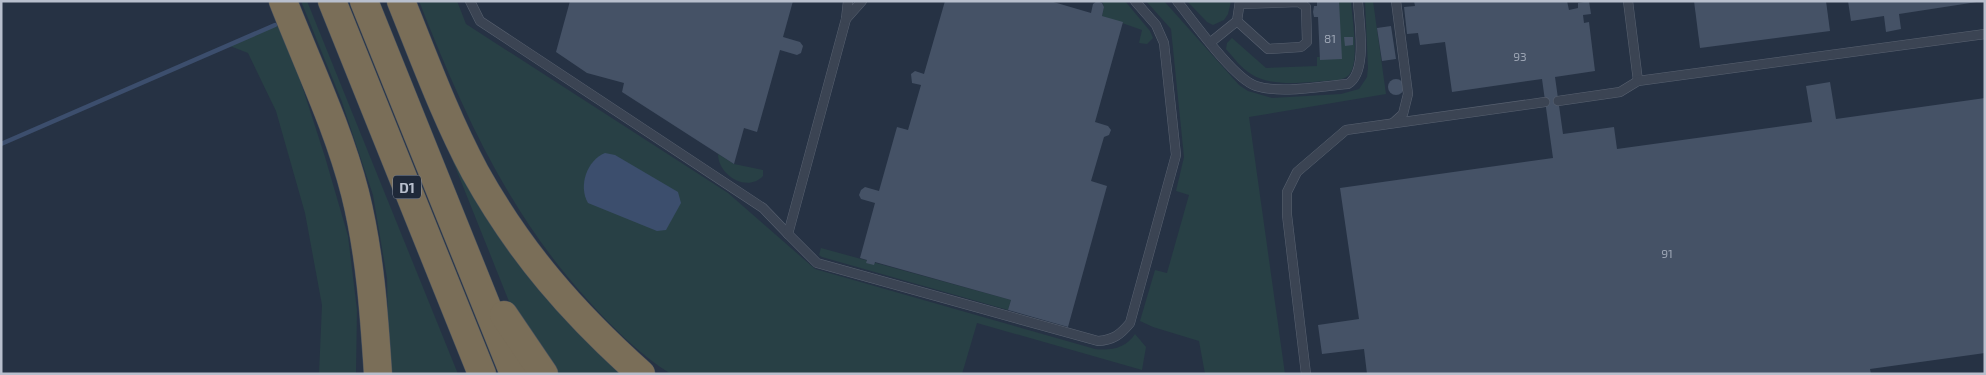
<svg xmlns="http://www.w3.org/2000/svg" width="1986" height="375" font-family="'Exo 2',sans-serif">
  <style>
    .green { fill: #284045 }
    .water { fill: #3c4e6d }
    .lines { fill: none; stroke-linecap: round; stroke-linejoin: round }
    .stream { stroke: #3c4e6d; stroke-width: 4.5 }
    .building { fill: #455266 }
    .service-casing { stroke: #596271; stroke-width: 10 }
    .motorway-casing { stroke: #454f5e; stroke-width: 29 }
    .service { stroke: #3b4453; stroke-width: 9 }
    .motorway { stroke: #7a6e58; stroke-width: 28 }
    .labels { text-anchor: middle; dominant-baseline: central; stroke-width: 4; stroke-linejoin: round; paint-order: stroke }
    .number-label { font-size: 12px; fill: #9ba4b3 }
    .shield { fill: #1f2939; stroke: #8a92a1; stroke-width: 1 }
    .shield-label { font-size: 14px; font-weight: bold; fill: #b8bfcd }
  </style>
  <rect width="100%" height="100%" fill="#263244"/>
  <g class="green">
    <polygon points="301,1 307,1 458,374 389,374 387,278 373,195 342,102"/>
    <polygon points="389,1 456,148 633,374 551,374 514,314"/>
    <path d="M 419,1 L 457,1 L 466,24 L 728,193 L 815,269 L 1095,349 C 1111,351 1126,348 1135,334 L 1146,347 L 1142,370 L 977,323 L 962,374 L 671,374 C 639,354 611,326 586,298 C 507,211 462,110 419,1 Z"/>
    <polygon points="1102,1 1125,1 1150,31 1153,38 1147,44 1139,43 1142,30 1102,16 1104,7"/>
    <polygon points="1146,1 1164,1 1239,85 1248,91 1272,98 1341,94 1359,89 1367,77 1368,68 1365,1 1373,1 1386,94 1249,117 1285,374 1205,374 1199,341 1153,327 1140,321 1155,270 1167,273 1189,195 1176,191 1184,157 1171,29"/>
    <polygon points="1187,1 1231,1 1228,14 1224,20 1213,25 1207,22"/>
    <path d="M 1337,1 L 1351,1 C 1352,18 1360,63 1349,75 C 1346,78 1342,79 1338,80 C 1312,81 1274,89 1251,74 C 1241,68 1234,58 1226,49 L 1227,43 L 1232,38 L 1266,68 L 1317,66 L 1317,57 L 1339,56 Z"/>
    <polygon points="275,25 284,30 325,157 348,236 357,310 356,374 319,374 322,305 305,213 276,111 248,53 230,46"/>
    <path d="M 718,154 L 734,164 L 763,170 L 763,176 C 747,193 718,175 718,154 Z"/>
    <polygon points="821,248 1011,300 1008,310 822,257 819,255"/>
  </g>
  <path class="water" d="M 605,153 L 615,155 L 678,192 L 681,203 L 666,230 L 657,231 L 588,203 C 578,186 587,160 605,153 Z"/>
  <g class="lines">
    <polyline class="stream" points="1,144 275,25"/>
  </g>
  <g class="building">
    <polygon points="570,1 793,1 783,37 800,42 803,46 801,53 797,55 780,50 757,132 744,128 734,164 622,92 624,83 587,73 556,52"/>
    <polygon points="945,1 1050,1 1091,13 1093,4 1097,1 1102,3 1104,7 1102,16 1123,22 1095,122 1108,126 1111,130 1109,135 1104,137 1091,181 1107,186 1068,327 1008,310 1011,300 875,262 874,265 866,263 867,260 860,258 875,203 861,199 859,195 861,190 865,187 879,191 897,127 908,130 921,85 912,83 911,74 915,71 924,74"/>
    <polygon points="1317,1 1339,1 1342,59 1320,60 1318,17 1314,17 1313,12 1314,6 1317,6"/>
    <polygon points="1414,1 1567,1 1569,10 1578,8 1578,3 1589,1 1591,14 1583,15 1584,23 1589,22 1595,71 1555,77 1563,134 1614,127 1617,149 1812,122 1806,86 1830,82 1836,119 1985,98 1985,353 1870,369 1871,374 1367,374 1364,349 1322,354 1318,325 1359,319 1340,188 1553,158 1542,79 1452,92 1445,42 1420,45 1418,33 1407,34 1404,7 1415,6"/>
    <polygon points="1694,1 1826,1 1830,31 1700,48"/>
    <polygon points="1848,1 1977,1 1977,2 1899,14 1901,29 1886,32 1884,16 1851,21"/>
    <polygon points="1391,26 1396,59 1382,61 1377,28"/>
    <polygon points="1344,37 1353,37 1353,45 1345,46"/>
    <circle cx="1396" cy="87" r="8"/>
  </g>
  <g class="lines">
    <g class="service-casing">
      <g id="service">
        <polyline points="470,1 480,21 763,208 788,234"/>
        <path d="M 862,1 L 846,19 L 788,234 L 817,263 L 1098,341 C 1113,340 1120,335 1130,323 L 1176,155 L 1164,43 L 1156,25 L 1135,1"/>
        <path d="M 1177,1 C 1193,21 1234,79 1256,86 C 1281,94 1321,86 1348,84 C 1368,72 1359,23 1358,1"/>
        <polyline points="1628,1 1638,81"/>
        <polyline points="846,19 848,1"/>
        <polyline points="1237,21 1268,49 1301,47 1307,42 1306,7 1299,2 1240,4"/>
        <polyline points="1211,42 1237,21 1240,1"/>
        <polyline points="1558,101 1620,92 1638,81 1985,34"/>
        <polyline points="1393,123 1403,114 1408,94 1396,1"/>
        <polyline points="1306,374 1287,215 1287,192 1297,172 1346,130 1545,102"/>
      </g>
    </g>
    <g class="motorway-casing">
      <g id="motorway">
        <path d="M 283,1 C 308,65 338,127 355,193 C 370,253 374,313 378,374"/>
        <polyline points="332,1 482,374"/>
        <polyline points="364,1 514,374"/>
        <path d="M 401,1 C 424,58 446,118 475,172 C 520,253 573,313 641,374"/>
        <polyline points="504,315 544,374"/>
      </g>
    </g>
    <use href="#service" class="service"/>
    <use href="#motorway" class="motorway"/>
  </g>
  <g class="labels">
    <g class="number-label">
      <text x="1330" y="38">81</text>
      <text x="1520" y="56">93</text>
      <text x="1667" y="253">91</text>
    </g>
    <rect class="shield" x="393" y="175.5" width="28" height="23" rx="4"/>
    <g class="shield-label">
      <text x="407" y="187">D1</text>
    </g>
  </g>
  <rect width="1986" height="375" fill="none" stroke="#b8bfcd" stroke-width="5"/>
</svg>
